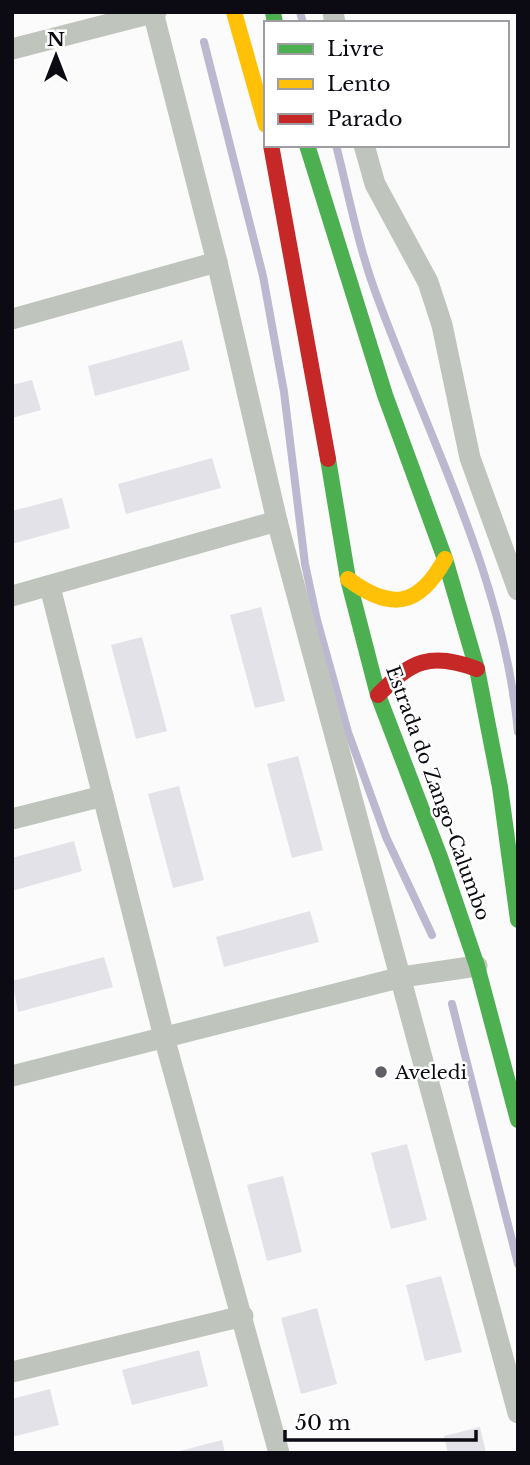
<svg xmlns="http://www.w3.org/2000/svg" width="530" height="1465" font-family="'Libre Baskerville',serif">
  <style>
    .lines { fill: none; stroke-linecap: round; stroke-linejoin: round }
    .stream { stroke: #bcb8d0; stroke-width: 8 }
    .building { fill: #e3e2e8 }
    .street { stroke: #bfc5bc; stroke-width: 21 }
    .fast { stroke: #4caf50; stroke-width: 16 }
    .slow { stroke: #ffc107; stroke-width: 16 }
    .jam { stroke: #c62828; stroke-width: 16 }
    .poi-dot { fill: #605e64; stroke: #fff; stroke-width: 2.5 }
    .labels { text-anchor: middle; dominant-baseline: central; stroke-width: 5; stroke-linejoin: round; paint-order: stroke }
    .street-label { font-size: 19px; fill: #0c0a13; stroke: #fff }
    .poi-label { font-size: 19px; fill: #0c0a13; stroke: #fff; text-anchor: start }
  </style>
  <rect width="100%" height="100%" fill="#fbfbfb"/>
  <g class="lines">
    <g class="stream">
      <polyline points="300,12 303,23"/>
      <polyline points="204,42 263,276 284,392 305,564 317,620 348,732 386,837 432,935"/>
      <path d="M 336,145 C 349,196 359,250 378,299 C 430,441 504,579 518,732"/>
      <polyline points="452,1004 518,1264"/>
    </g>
  </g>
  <g class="building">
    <polygon points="182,340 190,370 95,396 88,366"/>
    <polygon points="32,380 41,410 12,418 12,385"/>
    <polygon points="212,458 221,488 126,514 118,484"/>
    <polygon points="62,498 70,528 12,544 12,511"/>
    <polygon points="261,607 285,701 255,708 230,615"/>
    <polygon points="142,637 167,731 136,739 111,645"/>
    <polygon points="298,756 323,850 292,858 267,764"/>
    <polygon points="179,786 204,880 173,888 148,794"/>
    <polygon points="74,841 82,871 12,891 12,858"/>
    <polygon points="310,911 319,942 224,967 216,937"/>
    <polygon points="104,957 113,987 18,1012 12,981"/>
    <polygon points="407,1144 427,1220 391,1229 371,1153"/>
    <polygon points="283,1176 302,1252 267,1261 247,1185"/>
    <polygon points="441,1276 462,1352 425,1361 406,1285"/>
    <polygon points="317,1308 337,1384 301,1394 281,1318"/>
    <polygon points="199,1350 208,1386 132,1405 122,1370"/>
    <polygon points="50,1389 59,1425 12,1437 12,1399"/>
    <polygon points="480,1427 486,1453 448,1453 444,1436"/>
    <polygon points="222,1440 225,1453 176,1453 176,1452"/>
  </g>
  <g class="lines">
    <g class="street">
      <polyline points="153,12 217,262 277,521 518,1413"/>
      <polyline points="333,12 335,23"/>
      <polyline points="12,49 156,12"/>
      <polyline points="364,145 375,184 428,282 442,325 470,458 518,590"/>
      <polyline points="12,319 217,262"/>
      <polyline points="50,587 164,1037 279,1453"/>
      <polyline points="12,596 277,521"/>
      <polyline points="12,819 103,796"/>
      <polyline points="12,1076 402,977 477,966"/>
      <polyline points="12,1372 243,1316"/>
    </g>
    <g class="fast">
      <polyline points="273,12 275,23"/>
      <polyline points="307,145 385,395 445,559 477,669 500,787 518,920"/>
      <polyline points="328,459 348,579 378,695 440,857 477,966 518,1120"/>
    </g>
    <g class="slow">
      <polyline points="234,12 266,125"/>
      <path d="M 348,579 C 391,611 419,607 445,559"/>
    </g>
    <g class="jam">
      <polyline points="271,145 328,459"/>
      <path d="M 378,695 C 412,660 430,652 477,669"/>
    </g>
  </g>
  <circle class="poi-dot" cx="381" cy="1072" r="7"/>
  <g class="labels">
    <g class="street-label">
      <text transform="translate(438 793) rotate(70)">Estrada do Zango-Calumbo</text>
    </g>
    <g class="poi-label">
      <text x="395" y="1072">Aveledi</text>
    </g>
  </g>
  <rect width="530" height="1465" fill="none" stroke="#0c0a13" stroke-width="28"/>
  <rect x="264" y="21" width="245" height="126" fill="#ffffff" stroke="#9e9da1" stroke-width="2"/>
  <rect x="278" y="44" width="35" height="10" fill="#4caf50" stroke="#9e9da1" stroke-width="2"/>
  <text x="327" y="56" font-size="21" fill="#0c0a13">Livre</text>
  <rect x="278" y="79" width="35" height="10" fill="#ffc107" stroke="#9e9da1" stroke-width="2"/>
  <text x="327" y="91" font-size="21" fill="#0c0a13">Lento</text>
  <rect x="278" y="114" width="35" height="10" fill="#c62828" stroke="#9e9da1" stroke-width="2"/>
  <text x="327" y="126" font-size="21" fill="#0c0a13">Parado</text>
  <g transform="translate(56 56)" stroke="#ffffff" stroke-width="5" paint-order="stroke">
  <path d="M0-5L12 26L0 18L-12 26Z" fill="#0c0a13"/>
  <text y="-10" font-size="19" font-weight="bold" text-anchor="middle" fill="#0c0a13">N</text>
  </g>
  <path d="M285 1430v10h191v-10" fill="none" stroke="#0c0a13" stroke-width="3.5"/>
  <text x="295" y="1430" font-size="21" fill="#0c0a13" stroke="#ffffff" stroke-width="5" paint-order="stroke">50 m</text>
</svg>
